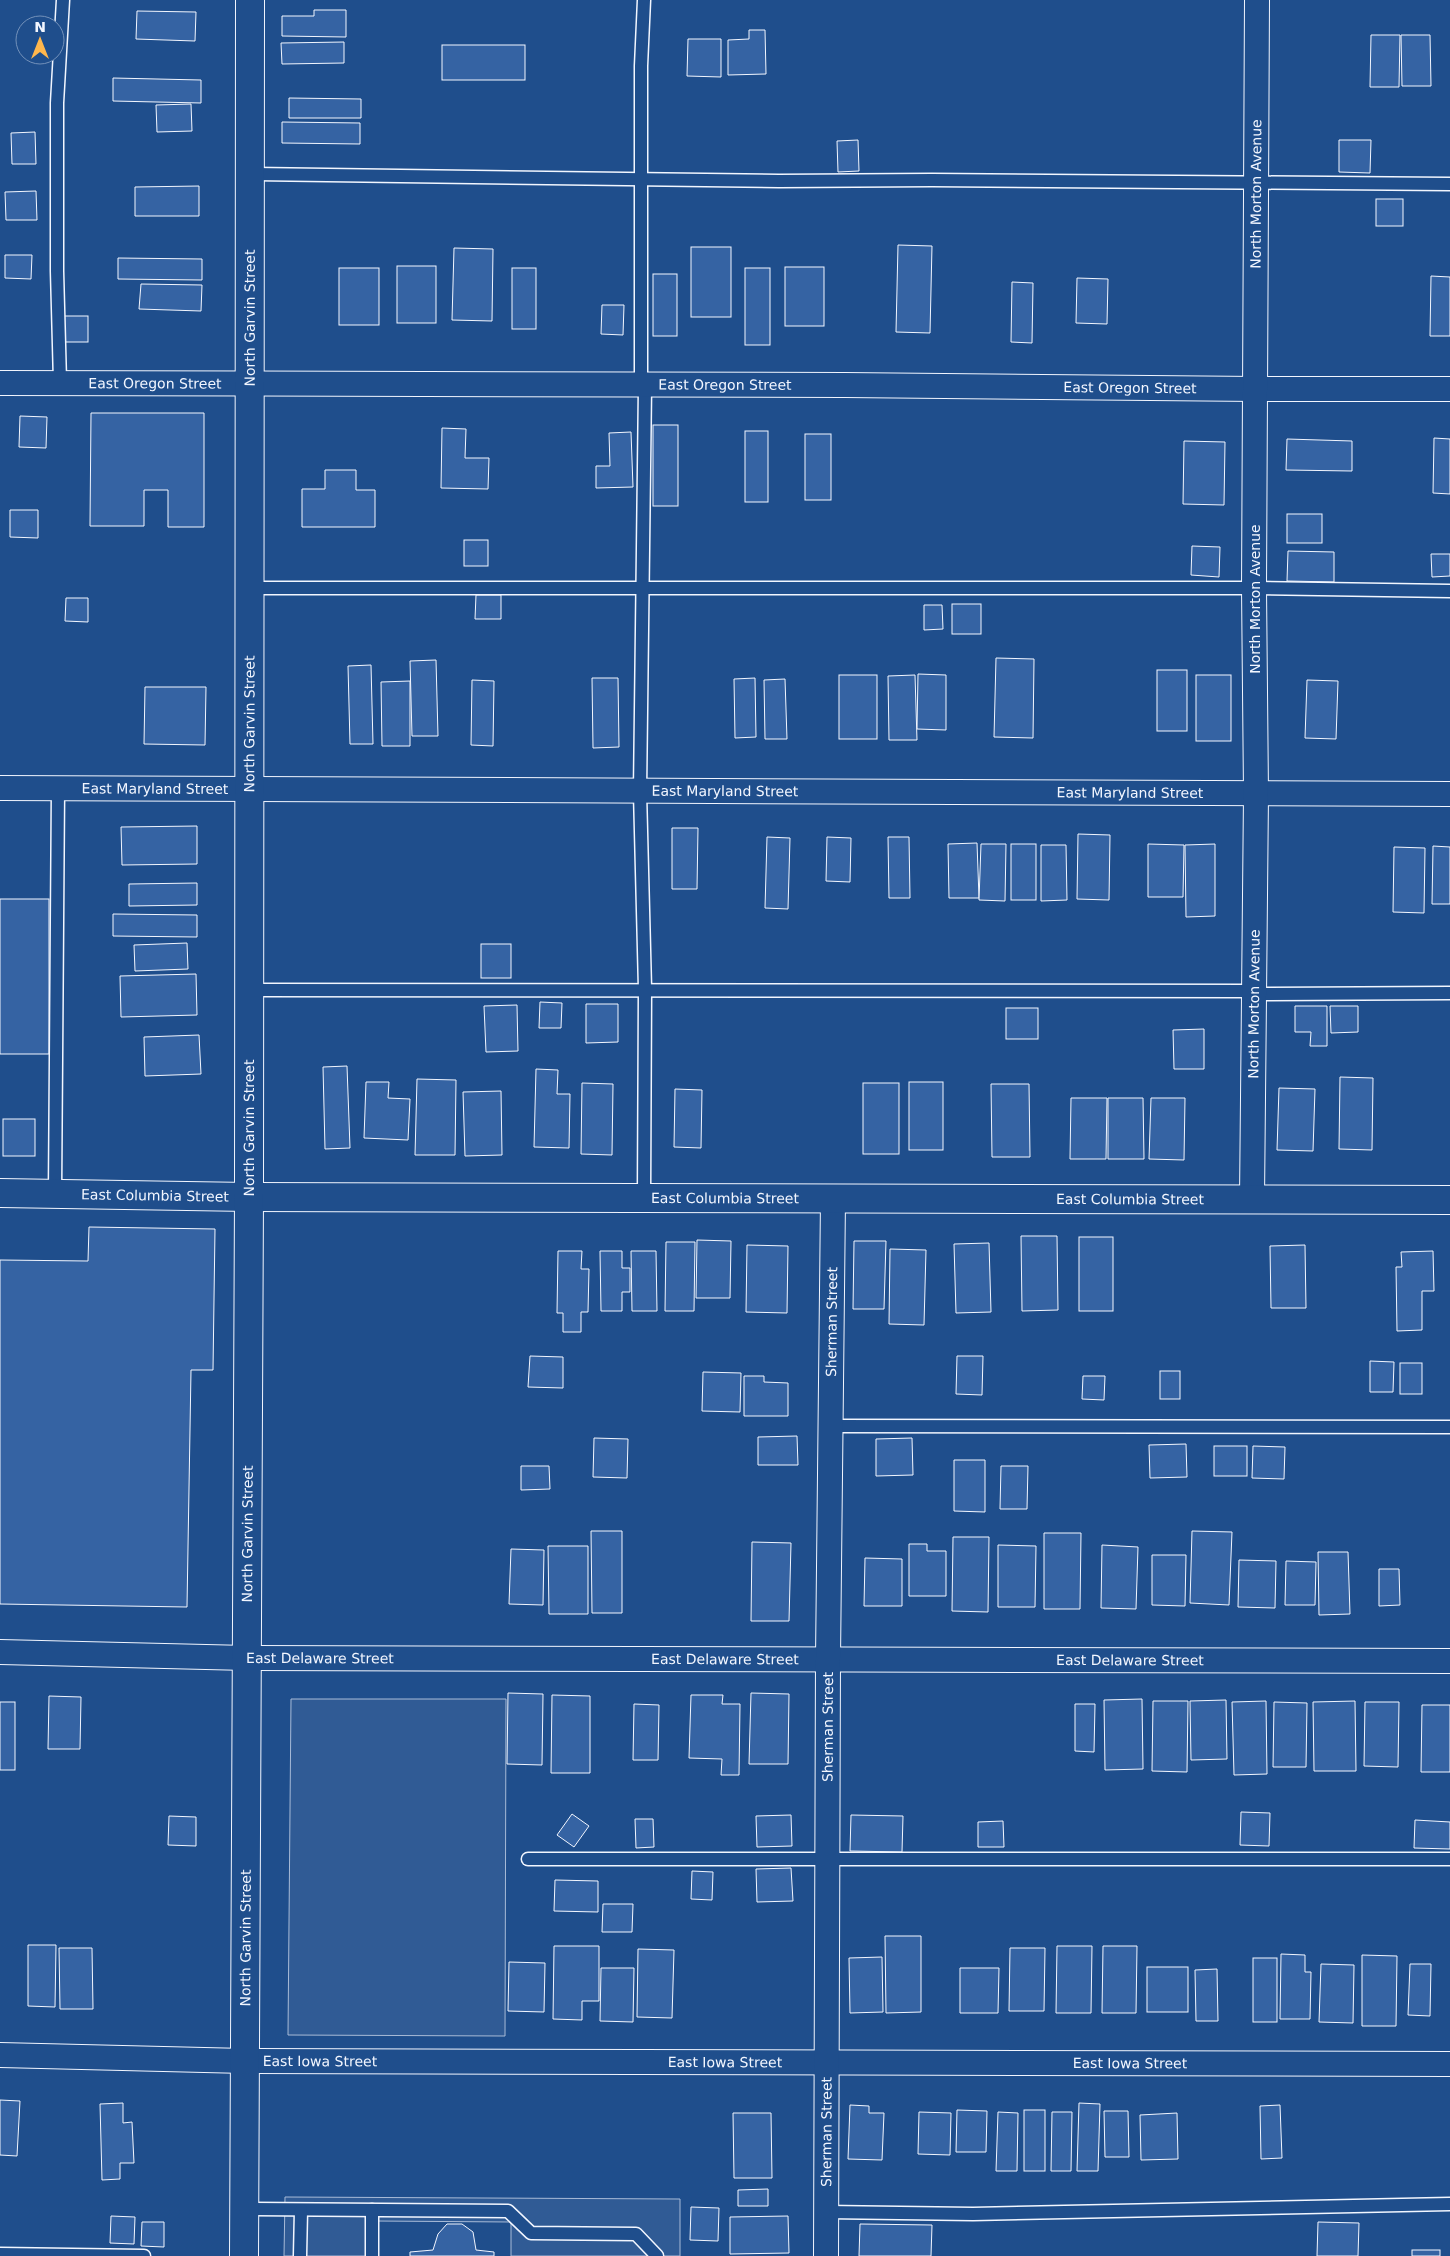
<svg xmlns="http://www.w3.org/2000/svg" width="1450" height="2256" font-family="'DejaVu Sans',sans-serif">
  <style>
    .parking { fill: #305b95; stroke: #a8bbd7 }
    .building { fill: #3563a3; stroke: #f2f6ff }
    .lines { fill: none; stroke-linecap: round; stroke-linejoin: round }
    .service-casing { stroke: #f2f6ff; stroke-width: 15 }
    .minor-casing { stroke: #f2f6ff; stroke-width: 26 }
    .secondary-casing { stroke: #f2f6ff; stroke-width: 30 }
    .service { stroke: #1f4e8c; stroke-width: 12 }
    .minor { stroke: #1f4e8c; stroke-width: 24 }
    .secondary { stroke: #1f4e8c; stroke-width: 28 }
    .labels { text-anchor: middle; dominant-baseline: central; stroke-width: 4; stroke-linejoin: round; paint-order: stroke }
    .street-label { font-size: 14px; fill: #f2f6ff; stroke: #1f4e8c }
  </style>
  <rect width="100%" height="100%" fill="#1f4e8c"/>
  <g class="parking">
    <polygon points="291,1699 506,1699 505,2036 288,2035"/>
    <polygon points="285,2197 680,2199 680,2256 511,2256 511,2222 375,2221 375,2256 284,2256"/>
  </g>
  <g class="building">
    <polygon points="314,10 346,10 346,37 282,36 282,16 314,16"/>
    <polygon points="137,11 196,12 195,41 136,39"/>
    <polygon points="749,30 765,30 766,74 728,75 728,40 749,39"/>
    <polygon points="1371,35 1400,35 1399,87 1370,87"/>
    <polygon points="1401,35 1430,35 1431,86 1402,86"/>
    <polygon points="688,39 721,39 721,77 687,76"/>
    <polygon points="344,42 344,63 282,64 281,43"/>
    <rect x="442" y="45" width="83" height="35"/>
    <polygon points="113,78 201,80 201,103 113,101"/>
    <polygon points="289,98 361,99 361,118 289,118"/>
    <polygon points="191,104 192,131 157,132 156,105"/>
    <polygon points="282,122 360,123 360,144 282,143"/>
    <polygon points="35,132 36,164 12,164 11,133"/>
    <polygon points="858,140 859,171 838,172 837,141"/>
    <polygon points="1339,140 1371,140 1370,173 1339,172"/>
    <polygon points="199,186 199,216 135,216 135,187"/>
    <polygon points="36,191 37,220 6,220 5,192"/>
    <rect x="1376" y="199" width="27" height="27"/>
    <polygon points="898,245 932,246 930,333 896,332"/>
    <rect x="691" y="247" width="40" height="70"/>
    <polygon points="454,248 493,249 492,321 452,320"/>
    <polygon points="5,255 32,255 31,279 5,278"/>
    <polygon points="118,258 202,259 202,280 118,279"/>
    <rect x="397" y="266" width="39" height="57"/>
    <rect x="785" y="267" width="39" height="59"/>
    <rect x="339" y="268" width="40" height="57"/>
    <rect x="512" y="268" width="24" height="61"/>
    <rect x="745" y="268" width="25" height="77"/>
    <rect x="653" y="274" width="24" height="62"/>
    <polygon points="1431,276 1450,277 1450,336 1430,336"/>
    <polygon points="1077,278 1108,279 1107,324 1076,323"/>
    <polygon points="1012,282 1033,283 1032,343 1011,342"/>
    <polygon points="141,284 202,285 201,311 139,309"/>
    <polygon points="602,305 624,305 623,335 601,334"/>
    <rect x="62" y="316" width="26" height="26"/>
    <polygon points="91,413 204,413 204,527 168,527 168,490 144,490 144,526 90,526"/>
    <polygon points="20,416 47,417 46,448 19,447"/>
    <rect x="653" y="425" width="25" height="81"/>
    <polygon points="442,428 466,429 465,458 489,458 488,489 441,488"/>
    <rect x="745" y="431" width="23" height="71"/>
    <polygon points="631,432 633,487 596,488 596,466 610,466 609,433"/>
    <rect x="805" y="434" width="26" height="66"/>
    <polygon points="1434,438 1450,439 1450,494 1433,493"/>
    <polygon points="1287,439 1352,441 1352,471 1286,470"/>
    <polygon points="1184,441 1225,442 1224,505 1183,504"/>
    <polygon points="325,470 356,470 356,490 375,490 375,527 302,527 302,489 325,489"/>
    <polygon points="10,510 38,510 38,538 10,537"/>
    <rect x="1287" y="514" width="35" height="29"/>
    <rect x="464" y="540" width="24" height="26"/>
    <polygon points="1192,546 1220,547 1219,577 1191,575"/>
    <polygon points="1288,551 1334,552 1334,582 1287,581"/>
    <polygon points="1431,554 1450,554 1450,576 1432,577"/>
    <polygon points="476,595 501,595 501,619 475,619"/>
    <polygon points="66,598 88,598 88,622 65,621"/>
    <rect x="952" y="604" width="29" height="30"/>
    <polygon points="924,605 942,605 943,629 924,630"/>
    <polygon points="996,658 1034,659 1033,738 994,737"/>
    <polygon points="436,660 438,736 412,736 410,661"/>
    <polygon points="371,665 373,744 350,744 348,666"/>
    <rect x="1157" y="670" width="30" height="61"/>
    <polygon points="918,674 946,675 946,730 917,729"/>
    <rect x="839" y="675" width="38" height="64"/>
    <polygon points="915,675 917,740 889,740 888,676"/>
    <rect x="1196" y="675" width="35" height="66"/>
    <polygon points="592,678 618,678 619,747 593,748"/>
    <polygon points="755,678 756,737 735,738 734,679"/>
    <polygon points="785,679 787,739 765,739 764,680"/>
    <polygon points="472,680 494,681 493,746 471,745"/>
    <polygon points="1307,680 1338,681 1336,739 1305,738"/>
    <polygon points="410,681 410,746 382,746 381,682"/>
    <polygon points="145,687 206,687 205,745 144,744"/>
    <polygon points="197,826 197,864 122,865 121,827"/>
    <polygon points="672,828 698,828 697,889 672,889"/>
    <polygon points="1078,834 1110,835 1109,900 1077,899"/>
    <polygon points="767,837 790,838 788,909 765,908"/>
    <polygon points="827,837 851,838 850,882 826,881"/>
    <polygon points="888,837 909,837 910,898 889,898"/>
    <polygon points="977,843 979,898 949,898 948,844"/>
    <polygon points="981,844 1006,844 1005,901 979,900"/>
    <rect x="1011" y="844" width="25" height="56"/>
    <polygon points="1148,844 1184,845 1183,897 1148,897"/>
    <polygon points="1215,844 1215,916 1186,917 1185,845"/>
    <polygon points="1041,845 1066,845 1067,900 1041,901"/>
    <polygon points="1433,846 1450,847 1450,904 1432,904"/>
    <polygon points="1394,847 1425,848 1424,913 1393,912"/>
    <polygon points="197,883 197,905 129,906 129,884"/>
    <rect x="0" y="899" width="49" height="155"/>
    <polygon points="113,914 197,915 197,937 113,936"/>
    <polygon points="187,943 188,969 135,971 134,945"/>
    <rect x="481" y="944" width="30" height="34"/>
    <polygon points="196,974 197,1015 121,1017 120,976"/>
    <polygon points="540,1002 562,1003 561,1028 539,1028"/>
    <polygon points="586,1004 618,1004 618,1042 586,1043"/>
    <polygon points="517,1005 518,1051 486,1052 484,1006"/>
    <polygon points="1295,1006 1327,1006 1327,1046 1310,1046 1311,1032 1295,1032"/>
    <polygon points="1330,1006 1358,1006 1358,1032 1331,1033"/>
    <rect x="1006" y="1008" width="32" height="31"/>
    <polygon points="1204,1029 1204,1069 1174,1069 1173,1030"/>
    <polygon points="199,1035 201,1074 145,1076 144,1037"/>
    <polygon points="347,1066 350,1148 325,1149 323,1067"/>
    <polygon points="536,1069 558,1070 557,1094 570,1094 569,1148 534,1147"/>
    <polygon points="1340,1077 1373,1078 1372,1150 1339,1149"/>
    <polygon points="417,1079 456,1080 455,1155 415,1155"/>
    <polygon points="366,1082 389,1082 388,1098 410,1099 408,1140 364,1138"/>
    <rect x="909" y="1082" width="34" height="68"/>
    <polygon points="582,1083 613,1084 612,1155 581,1154"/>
    <rect x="863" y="1083" width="36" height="71"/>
    <polygon points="991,1084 1029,1084 1030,1157 992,1157"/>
    <polygon points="1279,1088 1315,1089 1313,1151 1277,1150"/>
    <polygon points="675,1089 702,1090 701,1148 674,1147"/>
    <polygon points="501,1091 502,1155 465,1156 463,1092"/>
    <polygon points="1071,1098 1107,1098 1106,1159 1070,1159"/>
    <polygon points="1108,1098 1143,1098 1144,1159 1108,1159"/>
    <polygon points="1151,1098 1185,1098 1184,1160 1149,1159"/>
    <rect x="3" y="1119" width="32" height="37"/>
    <polygon points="89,1227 215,1229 213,1370 191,1370 187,1607 0,1604 0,1260 88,1261"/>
    <polygon points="1021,1236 1057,1236 1058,1310 1022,1311"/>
    <rect x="1079" y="1237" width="34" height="74"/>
    <polygon points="697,1240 731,1241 730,1298 696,1298"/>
    <polygon points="854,1241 886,1241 884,1309 853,1309"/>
    <polygon points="666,1242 695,1242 694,1311 665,1311"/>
    <polygon points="989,1243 991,1312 956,1313 954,1244"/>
    <polygon points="747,1245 788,1246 787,1313 746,1312"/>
    <polygon points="1305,1245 1306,1308 1271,1308 1270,1246"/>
    <polygon points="890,1249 926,1250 924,1325 889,1324"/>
    <polygon points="558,1251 582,1251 581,1269 589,1269 588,1312 581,1312 581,1332 563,1332 563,1313 557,1313"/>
    <polygon points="600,1251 622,1251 622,1268 630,1268 630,1292 622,1292 622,1311 601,1311"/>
    <polygon points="631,1251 656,1251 657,1311 632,1311"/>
    <polygon points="1433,1251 1434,1291 1422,1291 1422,1330 1397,1331 1396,1267 1402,1267 1401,1252"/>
    <polygon points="530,1356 563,1357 563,1388 528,1387"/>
    <polygon points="957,1356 983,1356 982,1395 956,1394"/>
    <polygon points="1370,1361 1394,1362 1393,1392 1370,1392"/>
    <rect x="1400" y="1363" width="22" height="31"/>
    <rect x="1160" y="1371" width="20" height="28"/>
    <polygon points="703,1372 741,1373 740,1412 702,1411"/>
    <polygon points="744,1376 764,1376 764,1382 788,1383 788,1416 744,1416"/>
    <polygon points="1083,1376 1105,1376 1104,1400 1082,1399"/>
    <polygon points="797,1436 798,1465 758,1465 758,1437"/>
    <polygon points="594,1438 628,1439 627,1478 593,1477"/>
    <polygon points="912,1438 913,1475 876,1476 876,1439"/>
    <polygon points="1186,1444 1187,1477 1150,1478 1149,1445"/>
    <rect x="1214" y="1446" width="33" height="30"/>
    <polygon points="1253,1446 1285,1447 1284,1479 1252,1478"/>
    <polygon points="954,1460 985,1460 985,1512 954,1511"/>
    <polygon points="521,1466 549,1466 550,1489 521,1490"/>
    <polygon points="1001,1466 1028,1466 1027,1509 1000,1509"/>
    <polygon points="591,1531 622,1531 622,1613 592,1613"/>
    <polygon points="1192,1531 1232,1532 1229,1605 1190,1603"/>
    <polygon points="1044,1533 1081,1533 1080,1609 1044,1609"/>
    <polygon points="953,1537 989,1537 988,1612 952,1611"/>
    <polygon points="752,1542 791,1543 789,1621 751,1621"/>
    <polygon points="909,1544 927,1544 927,1551 946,1551 946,1596 909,1596"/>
    <polygon points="998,1545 1036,1546 1035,1607 998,1607"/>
    <polygon points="1102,1545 1138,1547 1136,1609 1101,1608"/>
    <polygon points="548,1546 588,1546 588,1614 549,1614"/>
    <polygon points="511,1549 544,1550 543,1605 509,1604"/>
    <polygon points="1318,1552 1348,1552 1350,1614 1319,1615"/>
    <polygon points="1152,1555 1186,1555 1185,1606 1152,1605"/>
    <polygon points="865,1558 902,1559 902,1606 864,1606"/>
    <polygon points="1239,1560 1276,1561 1275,1608 1238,1607"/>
    <polygon points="1286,1561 1316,1562 1315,1605 1285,1605"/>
    <polygon points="1379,1569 1399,1569 1400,1605 1379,1606"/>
    <polygon points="508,1693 543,1694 542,1765 507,1764"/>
    <polygon points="751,1693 789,1694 788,1764 749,1764"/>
    <polygon points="552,1695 590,1696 590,1773 551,1773"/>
    <polygon points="691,1695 723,1695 722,1704 740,1704 739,1775 721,1775 722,1759 689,1758"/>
    <polygon points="49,1696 81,1697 80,1749 48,1749"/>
    <polygon points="1142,1699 1143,1769 1105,1770 1104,1700"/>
    <polygon points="1226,1700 1227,1759 1191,1760 1190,1701"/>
    <polygon points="1153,1701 1188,1701 1187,1772 1152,1771"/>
    <polygon points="1266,1701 1267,1774 1234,1775 1232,1702"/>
    <polygon points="1355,1701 1356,1771 1314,1771 1313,1702"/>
    <rect x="0" y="1702" width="15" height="68"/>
    <polygon points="1274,1702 1307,1703 1306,1767 1273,1767"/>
    <polygon points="1365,1702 1399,1702 1398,1767 1364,1766"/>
    <polygon points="634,1704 659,1705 658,1760 633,1760"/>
    <polygon points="1075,1704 1095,1704 1094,1752 1075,1751"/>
    <polygon points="1422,1705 1450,1705 1450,1772 1421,1772"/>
    <polygon points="1241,1812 1270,1813 1269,1846 1240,1845"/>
    <polygon points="572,1814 589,1826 574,1847 557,1835"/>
    <polygon points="791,1815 792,1846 757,1847 756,1816"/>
    <polygon points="851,1815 903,1816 902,1852 850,1851"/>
    <polygon points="169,1816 196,1817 196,1846 168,1845"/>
    <polygon points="635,1819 653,1819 654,1847 636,1848"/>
    <polygon points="1415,1820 1450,1822 1450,1849 1414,1848"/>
    <polygon points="1003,1821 1004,1847 978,1847 978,1822"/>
    <polygon points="791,1868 793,1901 757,1902 756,1869"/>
    <polygon points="692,1871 713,1872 712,1900 691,1899"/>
    <polygon points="555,1880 598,1881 598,1912 554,1911"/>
    <polygon points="603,1904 633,1904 632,1932 602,1932"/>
    <polygon points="885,1936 921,1936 921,2012 886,2013"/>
    <polygon points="28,1945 56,1945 55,2007 28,2006"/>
    <polygon points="554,1946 599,1946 599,2001 582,2001 582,2020 553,2019"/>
    <polygon points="1057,1946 1092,1946 1091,2013 1056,2013"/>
    <polygon points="1103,1946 1137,1946 1136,2013 1102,2013"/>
    <polygon points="59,1948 92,1948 93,2009 60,2009"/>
    <polygon points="1010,1948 1045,1948 1044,2011 1009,2011"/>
    <polygon points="638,1949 674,1950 672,2018 637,2017"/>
    <polygon points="1281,1954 1305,1955 1305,1972 1311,1972 1310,2019 1280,2019"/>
    <polygon points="1362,1955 1397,1956 1396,2026 1362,2026"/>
    <polygon points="882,1957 883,2012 850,2013 849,1958"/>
    <rect x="1253" y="1958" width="24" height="64"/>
    <polygon points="509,1962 545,1963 544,2012 508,2011"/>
    <polygon points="1321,1964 1354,1965 1353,2023 1319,2022"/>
    <polygon points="1410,1964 1431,1964 1430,2016 1408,2015"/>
    <rect x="1147" y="1967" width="41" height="45"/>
    <polygon points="601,1968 634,1968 633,2022 600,2021"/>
    <polygon points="960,1968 999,1968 998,2013 960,2013"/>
    <polygon points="1217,1969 1218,2021 1196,2021 1195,1970"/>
    <polygon points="0,2100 20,2101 17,2156 0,2155"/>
    <polygon points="123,2103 123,2123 132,2122 134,2163 120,2163 120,2179 102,2180 100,2104"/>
    <polygon points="1079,2103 1100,2104 1098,2171 1077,2171"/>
    <polygon points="850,2105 869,2106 869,2113 884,2113 882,2160 848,2159"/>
    <polygon points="1280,2105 1282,2158 1261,2159 1260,2106"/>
    <polygon points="957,2110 987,2111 986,2152 956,2152"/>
    <rect x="1024" y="2110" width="21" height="61"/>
    <polygon points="1104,2111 1128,2111 1129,2157 1105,2157"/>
    <polygon points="919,2112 951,2113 950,2155 918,2154"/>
    <polygon points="998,2112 1018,2113 1017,2171 996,2171"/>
    <polygon points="1052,2112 1072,2112 1071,2171 1051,2171"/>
    <polygon points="733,2113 771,2113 772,2178 734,2178"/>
    <polygon points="1177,2113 1178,2159 1141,2160 1140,2115"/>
    <polygon points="768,2189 768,2206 738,2206 738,2190"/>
    <polygon points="691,2207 719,2208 718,2241 690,2240"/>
    <polygon points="111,2216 135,2217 134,2244 110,2243"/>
    <polygon points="788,2216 789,2253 730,2254 730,2217"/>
    <polygon points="142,2222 164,2222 164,2247 141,2246"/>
    <polygon points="1318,2222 1359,2223 1358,2256 1317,2256"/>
    <polygon points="447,2224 462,2224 473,2232 476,2250 494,2252 494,2256 410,2256 410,2252 433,2250 438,2234"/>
    <polygon points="860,2224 932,2225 931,2256 859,2256"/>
    <rect x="1412" y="2250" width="28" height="6"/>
  </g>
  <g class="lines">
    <g class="service-casing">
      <g id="service">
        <polyline points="250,174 779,181 932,180 1450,184"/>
        <polyline points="60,382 57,271 57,103 63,0"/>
        <polyline points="641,386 641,66 644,0"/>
        <polyline points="249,588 1254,588 1450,591"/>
        <polyline points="248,990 1254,991"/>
        <polyline points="1254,994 1450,993"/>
        <polyline points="55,1193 58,788"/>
        <polyline points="644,1196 645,989 640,792 645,386"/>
        <polyline points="830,1426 1450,1427"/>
        <polyline points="528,1859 1450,1859"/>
        <polyline points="244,2209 508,2211 531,2233 636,2234 657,2256"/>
        <polyline points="826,2212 973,2214 1450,2204"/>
        <polyline points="0,2254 144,2256"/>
        <polyline points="300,2256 301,2210"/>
        <polyline points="372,2256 372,2210"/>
      </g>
    </g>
    <g class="minor-casing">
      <g id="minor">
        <path id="s1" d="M 0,383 L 845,385 L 1257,389 L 1450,389"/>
        <path id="s2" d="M 0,788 L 1450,794"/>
        <path id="s3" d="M 1252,1199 L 1256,794 L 1254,588 L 1257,0"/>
        <path id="s4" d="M 0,1652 L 247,1658 L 1450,1661"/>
        <path id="s5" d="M 0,2055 L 245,2061 L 1450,2064"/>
        <path id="s6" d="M 826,2256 L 828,1659 L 833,1199"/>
      </g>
    </g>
    <g class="secondary-casing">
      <g id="secondary">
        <path id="s7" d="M 0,1193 L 249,1197 L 1450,1200"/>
        <path id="s8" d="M 244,2256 L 249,1197 L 250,0"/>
      </g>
    </g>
    <use href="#service" class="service"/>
    <use href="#minor" class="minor"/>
    <use href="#secondary" class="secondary"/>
  </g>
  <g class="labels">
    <g class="street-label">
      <text stroke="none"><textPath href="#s3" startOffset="1005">North Morton Avenue</textPath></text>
      <text stroke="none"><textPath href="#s8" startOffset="1938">North Garvin Street</textPath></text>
      <text stroke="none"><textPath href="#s1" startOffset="155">East Oregon Street</textPath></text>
      <text stroke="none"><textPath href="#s1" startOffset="725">East Oregon Street</textPath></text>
      <text stroke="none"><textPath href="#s1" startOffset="1130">East Oregon Street</textPath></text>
      <text transform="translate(1255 599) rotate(-90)">North Morton Avenue</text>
      <text stroke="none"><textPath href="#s8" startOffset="1532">North Garvin Street</textPath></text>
      <text stroke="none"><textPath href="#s2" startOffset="155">East Maryland Street</textPath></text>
      <text stroke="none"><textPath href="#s2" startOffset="725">East Maryland Street</textPath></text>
      <text stroke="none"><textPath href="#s2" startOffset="1130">East Maryland Street</textPath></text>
      <text stroke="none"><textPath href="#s3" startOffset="195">North Morton Avenue</textPath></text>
      <text stroke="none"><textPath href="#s8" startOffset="1128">North Garvin Street</textPath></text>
      <text stroke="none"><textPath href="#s7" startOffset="155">East Columbia Street</textPath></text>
      <text stroke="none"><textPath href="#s7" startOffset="725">East Columbia Street</textPath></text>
      <text stroke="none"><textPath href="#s7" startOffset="1130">East Columbia Street</textPath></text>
      <text stroke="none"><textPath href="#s6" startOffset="934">Sherman Street</textPath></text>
      <text stroke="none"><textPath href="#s8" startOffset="722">North Garvin Street</textPath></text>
      <text stroke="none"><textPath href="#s4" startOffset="320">East Delaware Street</textPath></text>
      <text stroke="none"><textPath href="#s4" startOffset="725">East Delaware Street</textPath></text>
      <text stroke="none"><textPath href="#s4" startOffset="1130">East Delaware Street</textPath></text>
      <text stroke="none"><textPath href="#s6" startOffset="529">Sherman Street</textPath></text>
      <text stroke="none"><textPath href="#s8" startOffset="318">North Garvin Street</textPath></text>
      <text stroke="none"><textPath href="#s5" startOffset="320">East Iowa Street</textPath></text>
      <text stroke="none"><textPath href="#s5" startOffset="725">East Iowa Street</textPath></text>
      <text stroke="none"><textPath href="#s5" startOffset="1130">East Iowa Street</textPath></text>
      <text stroke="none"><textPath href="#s6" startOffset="124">Sherman Street</textPath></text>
    </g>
  </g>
  <g transform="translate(40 40)"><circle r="24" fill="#1f4e8c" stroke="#7391ba"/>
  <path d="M0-4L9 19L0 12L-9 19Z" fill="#ffb74d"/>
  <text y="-8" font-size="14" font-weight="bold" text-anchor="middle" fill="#f2f6ff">N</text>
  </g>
</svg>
